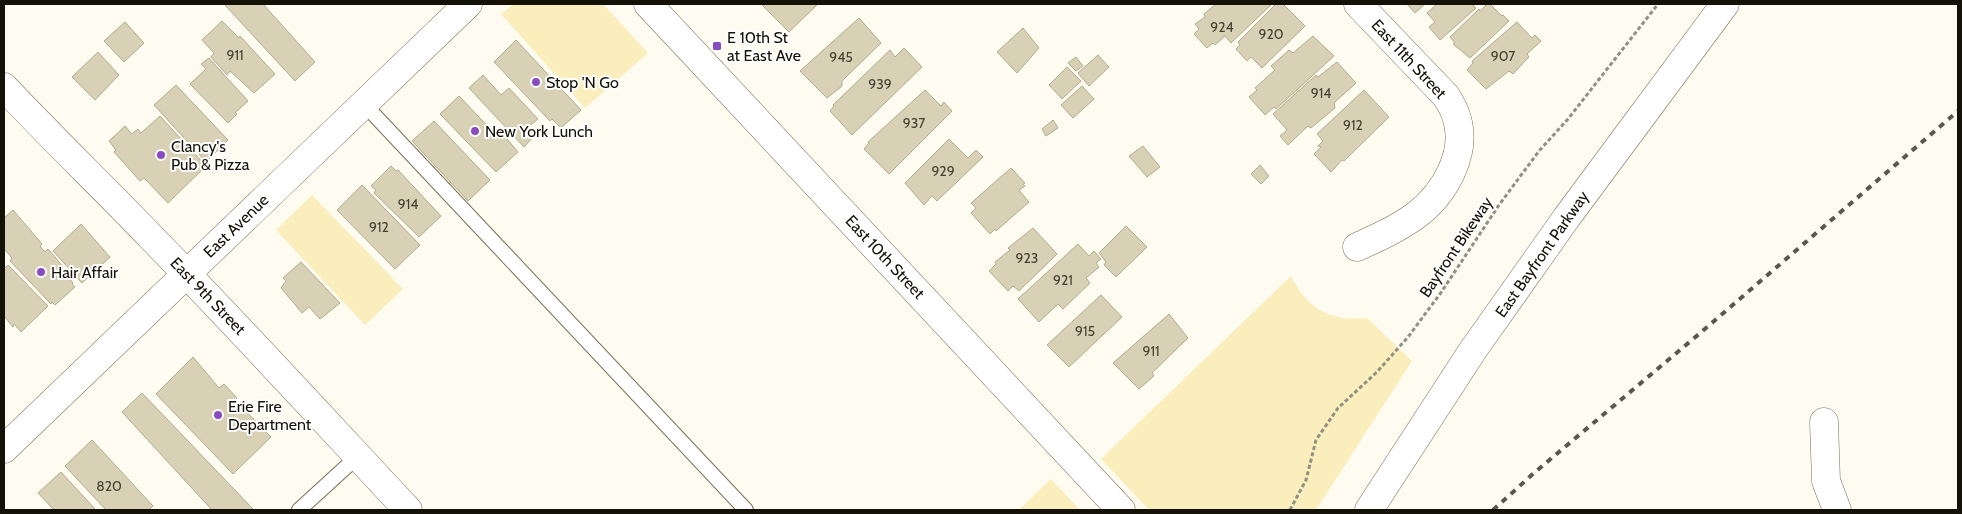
<svg xmlns="http://www.w3.org/2000/svg" width="1962" height="514" font-family="Cabin,sans-serif">
  <style>
    .green { fill: #faeebc }
    .building { fill: #d8d1b5; stroke: #b2ab8f }
    .lines { fill: none; stroke-linecap: round; stroke-linejoin: round }
    .service-casing { stroke: #767056; stroke-width: 16 }
    .minor-casing { stroke: #767056; stroke-width: 29 }
    .tertiary-casing { stroke: #767056; stroke-width: 29 }
    .trunk-casing { stroke: #767056; stroke-width: 29 }
    .path { stroke: #928f85; stroke-width: 3; stroke-dasharray: 4 2.5; stroke-linecap: butt }
    .service { stroke: #fff; stroke-width: 14 }
    .minor { stroke: #fff; stroke-width: 28 }
    .tertiary { stroke: #fff; stroke-width: 28 }
    .trunk { stroke: #fff; stroke-width: 28 }
    .rail { stroke: #5a574d; stroke-width: 4; stroke-dasharray: 6 6; stroke-linecap: butt }
    .poi-dot { fill: #8b4bc0; stroke: #fff; stroke-width: 2 }
    .labels { text-anchor: middle; dominant-baseline: central; stroke-width: 4; stroke-linejoin: round; paint-order: stroke }
    .number-label { font-size: 14px; fill: #454132 }
    .poi-label { font-size: 16px; fill: #141107; stroke: #fff; text-anchor: start }
    .street-label { font-size: 16px; fill: #141107; stroke: #fff }
  </style>
  <rect width="100%" height="100%" fill="#fefbf0"/>
  <g class="green">
    <polygon points="514,4 603,4 648,53 585,108 501,14"/>
    <polygon points="312,195 403,289 365,325 276,230"/>
    <path d="M 1291,276 C 1308,310 1330,321 1367,318 L 1412,361 L 1316,510 L 1149,510 L 1101,459 Z"/>
    <polygon points="1051,479 1080,510 1019,510"/>
  </g>
  <g class="building">
    <polygon points="224,4 263,4 315,62 295,81"/>
    <polygon points="761,4 818,4 789,32"/>
    <polygon points="1216,4 1272,4 1231,43 1225,36 1215,45 1213,43 1207,48 1194,34 1199,29 1195,24 1205,17 1204,14"/>
    <polygon points="1276,4 1283,4 1305,26 1262,68 1251,57 1247,61 1236,49 1240,45 1238,42"/>
    <polygon points="1407,4 1425,4 1415,13"/>
    <polygon points="1437,4 1476,4 1473,6 1476,8 1440,40 1429,27 1435,22 1427,13"/>
    <polygon points="1487,4 1490,4 1502,16 1503,15 1509,21 1470,58 1453,44 1455,43 1450,37 1479,9 1480,11"/>
    <polygon points="859,18 881,43 842,81 842,86 827,98 800,71"/>
    <polygon points="222,21 239,38 240,36 275,74 254,93 230,71 227,75 211,57 214,53 202,40"/>
    <polygon points="125,22 144,43 124,62 104,41"/>
    <polygon points="1517,22 1532,38 1535,35 1541,41 1527,54 1529,57 1513,74 1509,71 1486,89 1467,70 1473,63 1472,61"/>
    <polygon points="1023,28 1039,48 1017,73 997,52"/>
    <polygon points="1313,36 1334,56 1276,109 1274,107 1265,115 1249,97 1257,90 1255,88 1275,70 1271,66 1289,50 1293,53"/>
    <polygon points="516,40 581,110 561,128 552,119 550,121 494,62"/>
    <polygon points="904,48 922,67 852,135 830,111 834,106 833,105 890,50 895,57"/>
    <polygon points="98,52 119,75 95,100 72,77"/>
    <polygon points="1098,55 1109,67 1089,86 1078,73"/>
    <polygon points="1076,57 1083,66 1076,71 1068,63"/>
    <polygon points="209,58 248,101 235,113 237,114 228,123 190,84 206,69 201,64"/>
    <polygon points="1337,62 1356,83 1334,103 1335,108 1311,128 1308,126 1288,145 1280,136 1287,130 1273,114 1316,75 1318,77"/>
    <polygon points="1067,67 1081,81 1062,99 1049,85"/>
    <polygon points="483,75 501,95 509,88 538,119 527,128 534,136 524,147 469,88"/>
    <polygon points="176,85 228,140 206,162 154,105"/>
    <polygon points="1082,86 1094,99 1073,118 1061,105"/>
    <polygon points="925,90 941,106 944,102 952,111 889,174 864,149 869,143 868,142"/>
    <polygon points="1364,90 1389,117 1344,161 1342,160 1331,172 1314,154 1321,147 1318,146 1323,141 1317,134"/>
    <polygon points="459,96 499,138 503,134 518,152 496,172 440,114"/>
    <polygon points="160,116 206,166 168,203 144,178 140,181 114,152 116,150 109,141 125,126 132,134 138,129 141,133"/>
    <polygon points="1053,120 1058,128 1046,136 1042,129"/>
    <polygon points="434,121 490,180 468,201 412,141"/>
    <polygon points="949,139 968,158 976,150 983,157 937,201 932,196 924,205 905,183"/>
    <polygon points="1143,146 1160,167 1147,177 1129,156"/>
    <polygon points="1260,165 1269,176 1261,184 1251,174"/>
    <polygon points="391,166 396,171 398,170 441,216 419,237 374,193 376,190 371,186"/>
    <polygon points="1011,168 1025,183 1023,184 1025,186 1019,190 1029,202 996,231 995,229 990,234 971,213 976,208 971,203"/>
    <polygon points="362,185 420,245 395,269 337,210"/>
    <polygon points="13,210 42,244 40,246 45,252 48,249 56,258 63,267 61,269 73,283 72,284 75,287 55,305 52,302 51,304 10,261 12,258 4,249 4,218"/>
    <polygon points="81,224 110,257 82,283 53,251"/>
    <polygon points="1126,226 1147,247 1116,277 1104,265 1106,262 1099,253"/>
    <polygon points="1033,228 1057,254 1019,291 1013,286 1008,291 989,271 996,264 995,262 1010,250 1008,248"/>
    <polygon points="1078,244 1089,256 1094,251 1101,259 1096,263 1099,267 1086,278 1090,283 1063,309 1058,304 1039,322 1018,299"/>
    <polygon points="301,262 340,303 320,319 309,307 302,313 281,288 286,281 283,278"/>
    <polygon points="8,265 48,306 21,332 14,324 13,327 4,316 4,269"/>
    <polygon points="1101,295 1122,317 1069,367 1047,345"/>
    <polygon points="1169,314 1188,338 1152,373 1154,376 1139,389 1113,363"/>
    <polygon points="193,357 219,388 224,384 237,398 235,400 271,437 233,474 156,394"/>
    <polygon points="142,393 254,510 212,510 122,412"/>
    <polygon points="92,440 153,506 149,510 106,510 65,466"/>
    <polygon points="61,472 96,510 54,510 38,493"/>
  </g>
  <g class="lines">
    <g class="service-casing">
      <g id="service">
        <polyline points="364,104 746,510"/>
        <polyline points="299,510 357,457"/>
      </g>
    </g>
    <g class="minor-casing">
      <g id="minor">
        <path d="M 4,87 C 51,137 101,185 149,235 C 237,325 322,418 408,510"/>
        <path d="M 1357,247 C 1377,238 1397,229 1415,216 C 1445,194 1470,151 1455,113 C 1453,107 1449,101 1446,96 L 1358,4"/>
        <polyline points="1824,422 1826,481 1837,510"/>
      </g>
    </g>
    <g class="tertiary-casing">
      <g id="tertiary">
        <polyline points="648,4 1121,510"/>
        <polyline points="4,449 468,4"/>
      </g>
    </g>
    <g class="trunk-casing">
      <polyline id="trunk" points="1369,510 1473,350 1567,217 1725,4"/>
    </g>
    <polyline class="path" points="1290,510 1306,480 1316,440 1338,408 1377,372 1408,337 1440,294 1499,205 1539,151 1568,119 1658,4"/>
    <use href="#service" class="service"/>
    <use href="#minor" class="minor"/>
    <use href="#tertiary" class="tertiary"/>
    <use href="#trunk" class="trunk"/>
    <polyline class="rail" points="1493,510 1534,473 1699,334 1958,111"/>
  </g>
  <g class="poi-dot">
    <rect x="712" y="41" width="10" height="10" rx="2.5"/>
    <circle cx="536" cy="82" r="5"/>
    <circle cx="475" cy="131" r="5"/>
    <circle cx="161" cy="155" r="5"/>
    <circle cx="41" cy="272" r="5"/>
    <circle cx="218" cy="415" r="5"/>
  </g>
  <g class="labels">
    <g class="number-label">
      <text x="1222" y="27">924</text>
      <text x="1271" y="34">920</text>
      <text x="235" y="55">911</text>
      <text x="1503" y="56">907</text>
      <text x="841" y="57">945</text>
      <text x="880" y="84">939</text>
      <text x="1321" y="93">914</text>
      <text x="914" y="123">937</text>
      <text x="1353" y="125">912</text>
      <text x="943" y="171">929</text>
      <text x="408" y="204">914</text>
      <text x="379" y="227">912</text>
      <text x="1027" y="258">923</text>
      <text x="1063" y="280">921</text>
      <text x="1085" y="331">915</text>
      <text x="1151" y="351">911</text>
      <text x="109" y="486">820</text>
    </g>
    <g class="poi-label">
      <text x="727" y="37">E 10th St<tspan x="727" dy="18">at East Ave</tspan></text>
      <text x="546" y="82">Stop 'N Go</text>
      <text x="485" y="131">New York Lunch</text>
      <text x="171" y="146">Clancy's<tspan x="171" dy="18">Pub &amp; Pizza</tspan></text>
      <text x="51" y="272">Hair Affair</text>
      <text x="228" y="406">Erie Fire<tspan x="228" dy="18">Department</tspan></text>
    </g>
    <g class="street-label">
      <text transform="translate(1409 59) rotate(47)">East 11th Street</text>
      <text transform="translate(236 226) rotate(-44)">East Avenue</text>
      <text transform="translate(1456 247) rotate(-56)">Bayfront Bikeway</text>
      <text transform="translate(1542 254) rotate(-55)">East Bayfront Parkway</text>
      <text transform="translate(885 257) rotate(47)">East 10th Street</text>
      <text transform="translate(208 296) rotate(46)">East 9th Street</text>
    </g>
  </g>
  <rect width="1962" height="514" fill="none" stroke="#141107" stroke-width="10"/>
</svg>
